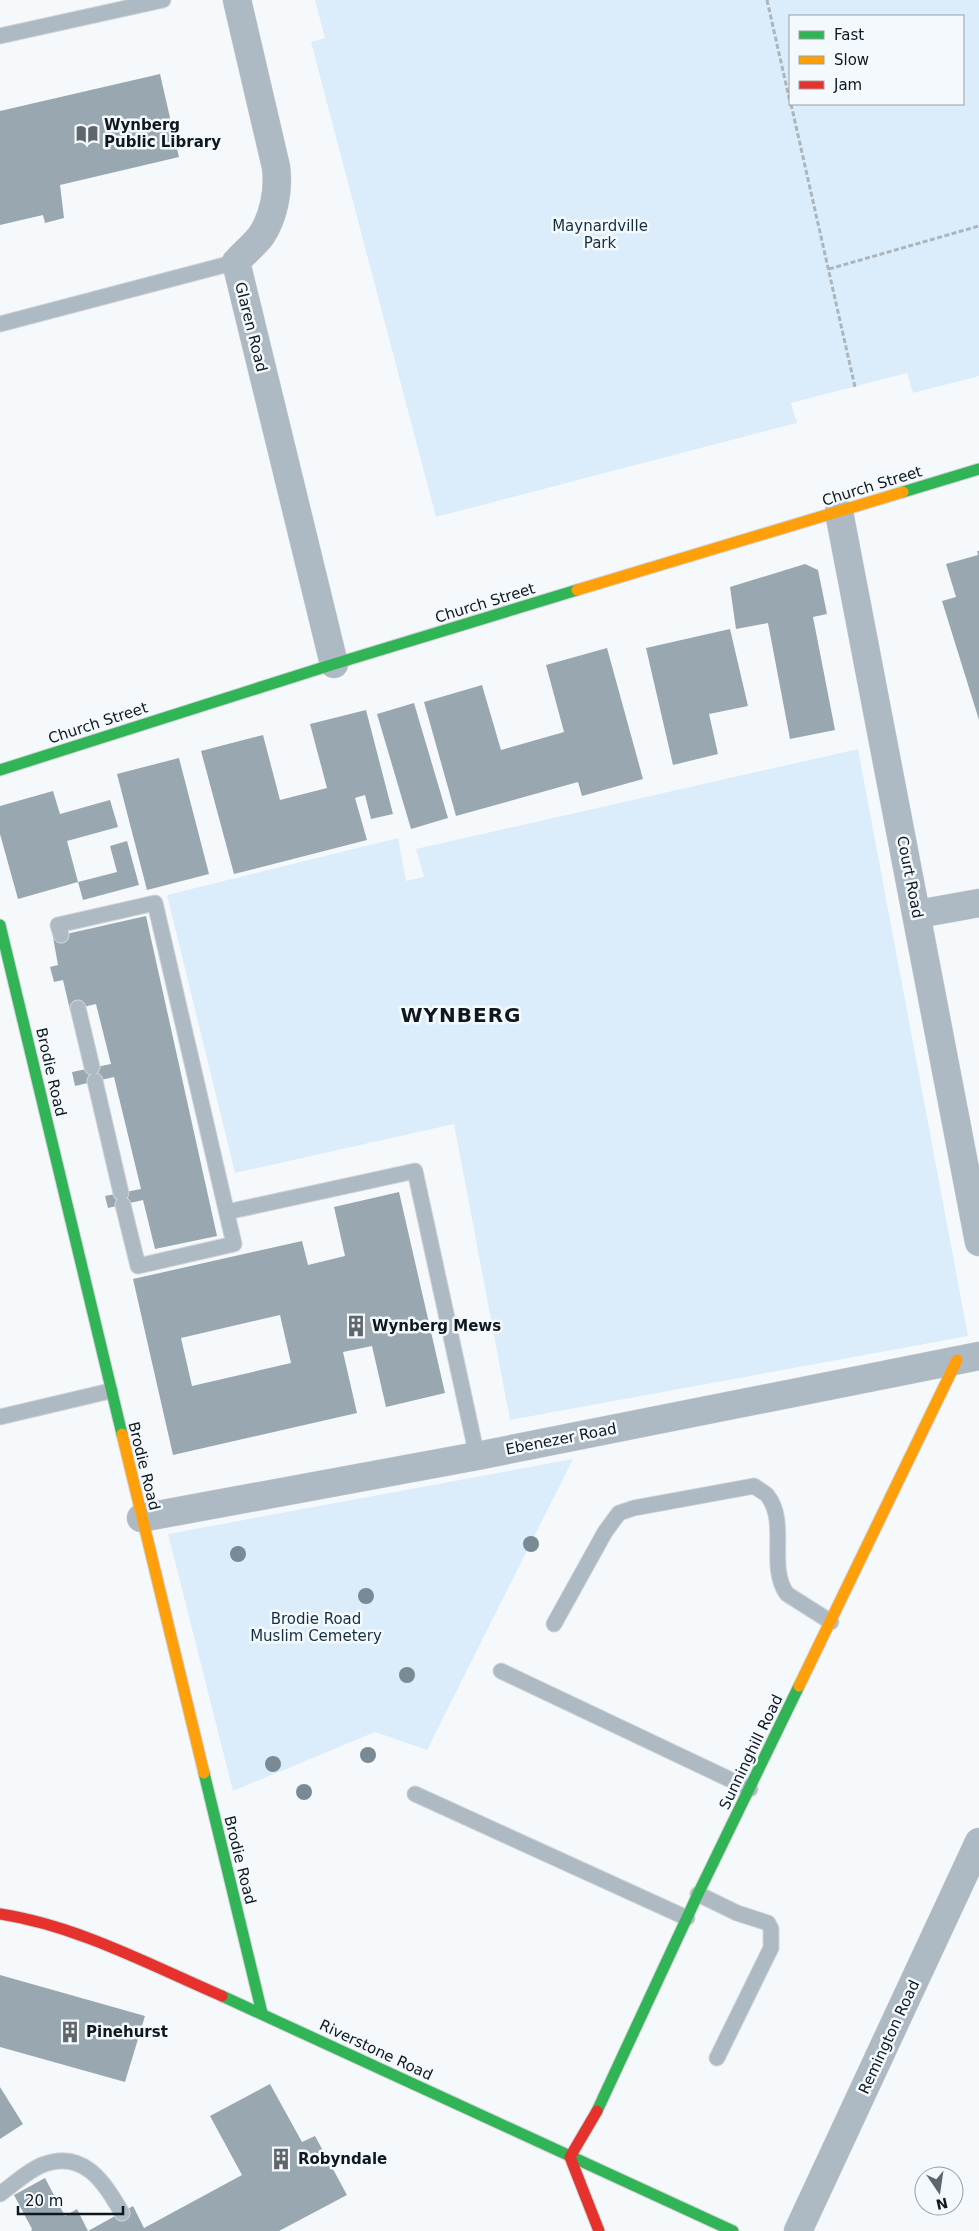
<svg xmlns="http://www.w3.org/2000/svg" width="979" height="2231" font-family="'DejaVu Sans',sans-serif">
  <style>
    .green { fill: #dbedfb; fill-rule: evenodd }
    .building { fill: #99a7b0; fill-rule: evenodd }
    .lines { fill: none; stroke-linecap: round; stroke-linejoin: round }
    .lane-casing { stroke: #d2d5d7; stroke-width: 17 }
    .street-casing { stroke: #d2d5d7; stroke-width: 29 }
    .fast-casing { stroke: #d2d5d7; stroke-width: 13 }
    .slow-casing { stroke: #d2d5d7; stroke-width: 13 }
    .jam-casing { stroke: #d2d5d7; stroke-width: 13 }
    .path { stroke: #acb5ba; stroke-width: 3; stroke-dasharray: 5 2.5; stroke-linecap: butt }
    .lane { stroke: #adb9c3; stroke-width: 15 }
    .street { stroke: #adb9c3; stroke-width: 28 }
    .fast { stroke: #30b455; stroke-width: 11 }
    .slow { stroke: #ff9f0a; stroke-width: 11 }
    .jam { stroke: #e5322d; stroke-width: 11 }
    .tree { fill: #798a95 }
    .labels { text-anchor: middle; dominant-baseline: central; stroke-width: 5; stroke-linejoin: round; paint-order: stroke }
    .poi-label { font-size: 15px; font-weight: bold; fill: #0f181f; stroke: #f4f9fd; text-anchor: start }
    .park-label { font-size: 15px; fill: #122f42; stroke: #f4f9fd }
    .street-label { font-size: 15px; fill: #0f181f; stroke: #f4f9fd }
    .district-label { font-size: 20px; font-weight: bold; letter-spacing: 1px; fill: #0f181f; stroke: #f4f9fd }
  </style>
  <rect width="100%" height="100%" fill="#f6f9fb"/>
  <g class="green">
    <path d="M 315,0 L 979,0 L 979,376 L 913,393 L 907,373 L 791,403 L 797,423 L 436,517 L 311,42 L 325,38 ZM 790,16 L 963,16 L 963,104 L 790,104 Z"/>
    <polygon points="858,749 968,1336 510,1420 454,1124 235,1173 167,895 398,838 406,881 424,877 416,849"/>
    <polygon points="573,1459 427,1750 375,1732 233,1791 168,1534"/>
  </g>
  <g class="building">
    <polygon points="160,74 179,157 60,185 64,218 45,223 43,215 0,225 0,111"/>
    <polygon points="977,551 979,551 979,720 942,601 956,597 946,564 978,555"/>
    <polygon points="805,564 818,570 827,614 813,617 835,730 790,739 768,623 736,629 730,587"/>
    <polygon points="730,629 748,706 709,714 718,754 673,765 646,648"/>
    <polygon points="607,648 643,779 582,796 578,782 456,816 424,702 482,685 501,750 564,732 546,665"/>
    <polygon points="414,703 448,818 411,829 377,714"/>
    <polygon points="366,710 393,814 371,819 365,795 355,798 367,840 234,874 201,751 263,735 280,800 327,788 310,724"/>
    <polygon points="179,758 209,874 147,890 117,774"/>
    <polygon points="53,791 60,814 110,800 118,827 67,841 78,882 18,899 0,834 0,806"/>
    <polygon points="127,841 139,885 83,900 78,882 117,872 110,846"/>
    <polygon points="146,916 217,1236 155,1249 143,1200 108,1208 105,1196 141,1189 114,1077 75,1086 72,1072 111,1064 96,1004 70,1010 63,980 54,982 50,967 58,965 53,937"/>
    <path d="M 399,1192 L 445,1393 L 386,1407 L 372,1346 L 343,1352 L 357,1413 L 173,1455 L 133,1279 L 302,1241 L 308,1265 L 345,1256 L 334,1207 ZM 280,1315 L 291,1363 L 192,1386 L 181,1338 Z"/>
    <polygon points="0,1975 145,2016 125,2082 0,2047"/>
    <polygon points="270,2084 302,2142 315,2136 347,2195 279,2231 31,2231 32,2229 14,2195 45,2178 65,2216 77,2209 88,2231 133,2206 144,2228 242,2175 210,2116"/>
    <polygon points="0,2087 23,2124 0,2139"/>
  </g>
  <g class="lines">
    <g class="lane-casing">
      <g id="lane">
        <polyline points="0,36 163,0"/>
        <polyline points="0,324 236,262"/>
        <polyline points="61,935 58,925 155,903 234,1244 138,1266 123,1205"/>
        <polyline points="78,1008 92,1067"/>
        <polyline points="95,1081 121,1193"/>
        <polyline points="227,1212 415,1171 477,1456"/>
        <polyline points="0,1417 110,1391"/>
        <path d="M 554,1624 L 605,1532 L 619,1513 L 634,1508 L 754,1486 C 758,1489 764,1492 767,1495 C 789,1522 767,1567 787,1594 L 831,1622"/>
        <polyline points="501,1671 750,1789"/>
        <polyline points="415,1794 687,1918"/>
        <polyline points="698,1894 737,1913 768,1923 771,1929 771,1948 717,2058"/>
        <path d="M 0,2194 C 13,2185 27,2171 42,2165 C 84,2149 104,2182 122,2213"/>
      </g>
    </g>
    <g class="street-casing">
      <g id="street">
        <path d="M 237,0 L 276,167 C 279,189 274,217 261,236 C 254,245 244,253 236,262 L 334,664"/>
        <polyline points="839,512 979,1242"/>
        <polyline points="918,914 979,903"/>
        <polyline points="141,1518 477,1456 979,1356"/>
        <polyline points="798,2231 979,1842"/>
      </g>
    </g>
    <g class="fast-casing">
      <g id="fast">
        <polyline points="903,492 979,469"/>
        <polyline points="0,770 334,664 577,590"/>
        <polyline points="0,925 122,1434"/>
        <polyline points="204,1773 262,2013"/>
        <polyline points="222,1996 733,2231"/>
        <polyline points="597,2111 698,1894 799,1686"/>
      </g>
    </g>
    <g class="slow-casing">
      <g id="slow">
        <polyline points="577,590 903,492"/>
        <polyline points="122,1434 204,1773"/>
        <polyline points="799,1686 957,1360"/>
      </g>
    </g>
    <g class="jam-casing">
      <g id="jam">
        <path d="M 0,1914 C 78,1926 150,1965 222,1996"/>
        <polyline points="597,2111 570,2157 599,2231"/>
      </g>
    </g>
    <g class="path">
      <polyline points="767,0 790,102"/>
      <polyline points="791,104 855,387"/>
      <polyline points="829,269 979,226"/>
    </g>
    <use href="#lane" class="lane"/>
    <use href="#street" class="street"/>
    <use href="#fast" class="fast"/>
    <use href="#slow" class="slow"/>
    <use href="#jam" class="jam"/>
  </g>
  <g class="tree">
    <circle cx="531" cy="1544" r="8"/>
    <circle cx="238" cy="1554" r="8"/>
    <circle cx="366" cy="1596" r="8"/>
    <circle cx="407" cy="1675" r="8"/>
    <circle cx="368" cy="1755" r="8"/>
    <circle cx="273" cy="1764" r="8"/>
    <circle cx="304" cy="1792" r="8"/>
  </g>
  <defs>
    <g id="library-bare" transform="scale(1.725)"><path d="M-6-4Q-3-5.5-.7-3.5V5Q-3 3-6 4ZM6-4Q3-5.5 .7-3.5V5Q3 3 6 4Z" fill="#60676c" stroke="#f4f9fd" stroke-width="2.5" paint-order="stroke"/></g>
    <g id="building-bare" transform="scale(1.725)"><path d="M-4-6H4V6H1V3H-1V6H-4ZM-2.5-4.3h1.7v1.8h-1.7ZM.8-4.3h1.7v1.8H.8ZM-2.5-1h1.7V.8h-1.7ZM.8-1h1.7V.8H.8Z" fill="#60676c" stroke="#f4f9fd" stroke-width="2.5" paint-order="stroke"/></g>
  </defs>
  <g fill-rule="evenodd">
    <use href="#library-bare" x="87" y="134"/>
    <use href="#building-bare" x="356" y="1326"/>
    <use href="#building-bare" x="70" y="2032"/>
    <use href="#building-bare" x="281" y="2159"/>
  </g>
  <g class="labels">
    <g class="poi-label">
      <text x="104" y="125">Wynberg<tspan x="104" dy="17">Public Library</tspan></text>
      <text x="372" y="1326">Wynberg Mews</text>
      <text x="86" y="2032">Pinehurst</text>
      <text x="298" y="2159">Robyndale</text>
    </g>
    <g class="park-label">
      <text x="600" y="226">Maynardville<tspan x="600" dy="17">Park</tspan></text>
      <text x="316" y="1619">Brodie Road<tspan x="316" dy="17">Muslim Cemetery</tspan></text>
    </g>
    <g class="street-label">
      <text transform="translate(251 327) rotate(76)">Glaren Road</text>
      <text transform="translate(872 486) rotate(-17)">Church Street</text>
      <text transform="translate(485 603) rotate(-17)">Church Street</text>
      <text transform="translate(98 723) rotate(-18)">Church Street</text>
      <text transform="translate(910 877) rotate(79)">Court Road</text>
      <text transform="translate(51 1072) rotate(77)">Brodie Road</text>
      <text transform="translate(561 1439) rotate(-11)">Ebenezer Road</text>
      <text transform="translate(144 1466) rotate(76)">Brodie Road</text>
      <text transform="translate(751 1752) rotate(-64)">Sunninghill Road</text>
      <text transform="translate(240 1860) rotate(76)">Brodie Road</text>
      <text transform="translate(889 2037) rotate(-65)">Remington Road</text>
      <text transform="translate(376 2050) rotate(25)">Riverstone Road</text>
    </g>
    <g class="district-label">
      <text x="461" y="1015">WYNBERG</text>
    </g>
  </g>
  <rect x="789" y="15" width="175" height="90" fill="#f4f9fd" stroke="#989fa4"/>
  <rect x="799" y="31" width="25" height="8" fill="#30b455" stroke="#989fa4"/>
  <text x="834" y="40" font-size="15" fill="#0f181f">Fast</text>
  <rect x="799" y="56" width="25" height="8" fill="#ff9f0a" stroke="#989fa4"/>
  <text x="834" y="65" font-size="15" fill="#0f181f">Slow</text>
  <rect x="799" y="81" width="25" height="8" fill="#e5322d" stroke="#989fa4"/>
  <text x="834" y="90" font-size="15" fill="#0f181f">Jam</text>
  <g transform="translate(939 2191) rotate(167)"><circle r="24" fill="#f4f9fd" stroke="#989fa4"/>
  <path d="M0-4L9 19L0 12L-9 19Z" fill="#60676c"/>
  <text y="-8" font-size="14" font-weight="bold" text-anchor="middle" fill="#0f181f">N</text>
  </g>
  <path d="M18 2206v8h105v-8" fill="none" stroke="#0f181f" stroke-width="2.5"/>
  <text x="25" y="2206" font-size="15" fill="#0f181f" stroke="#f4f9fd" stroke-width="4" paint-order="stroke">20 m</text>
</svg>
